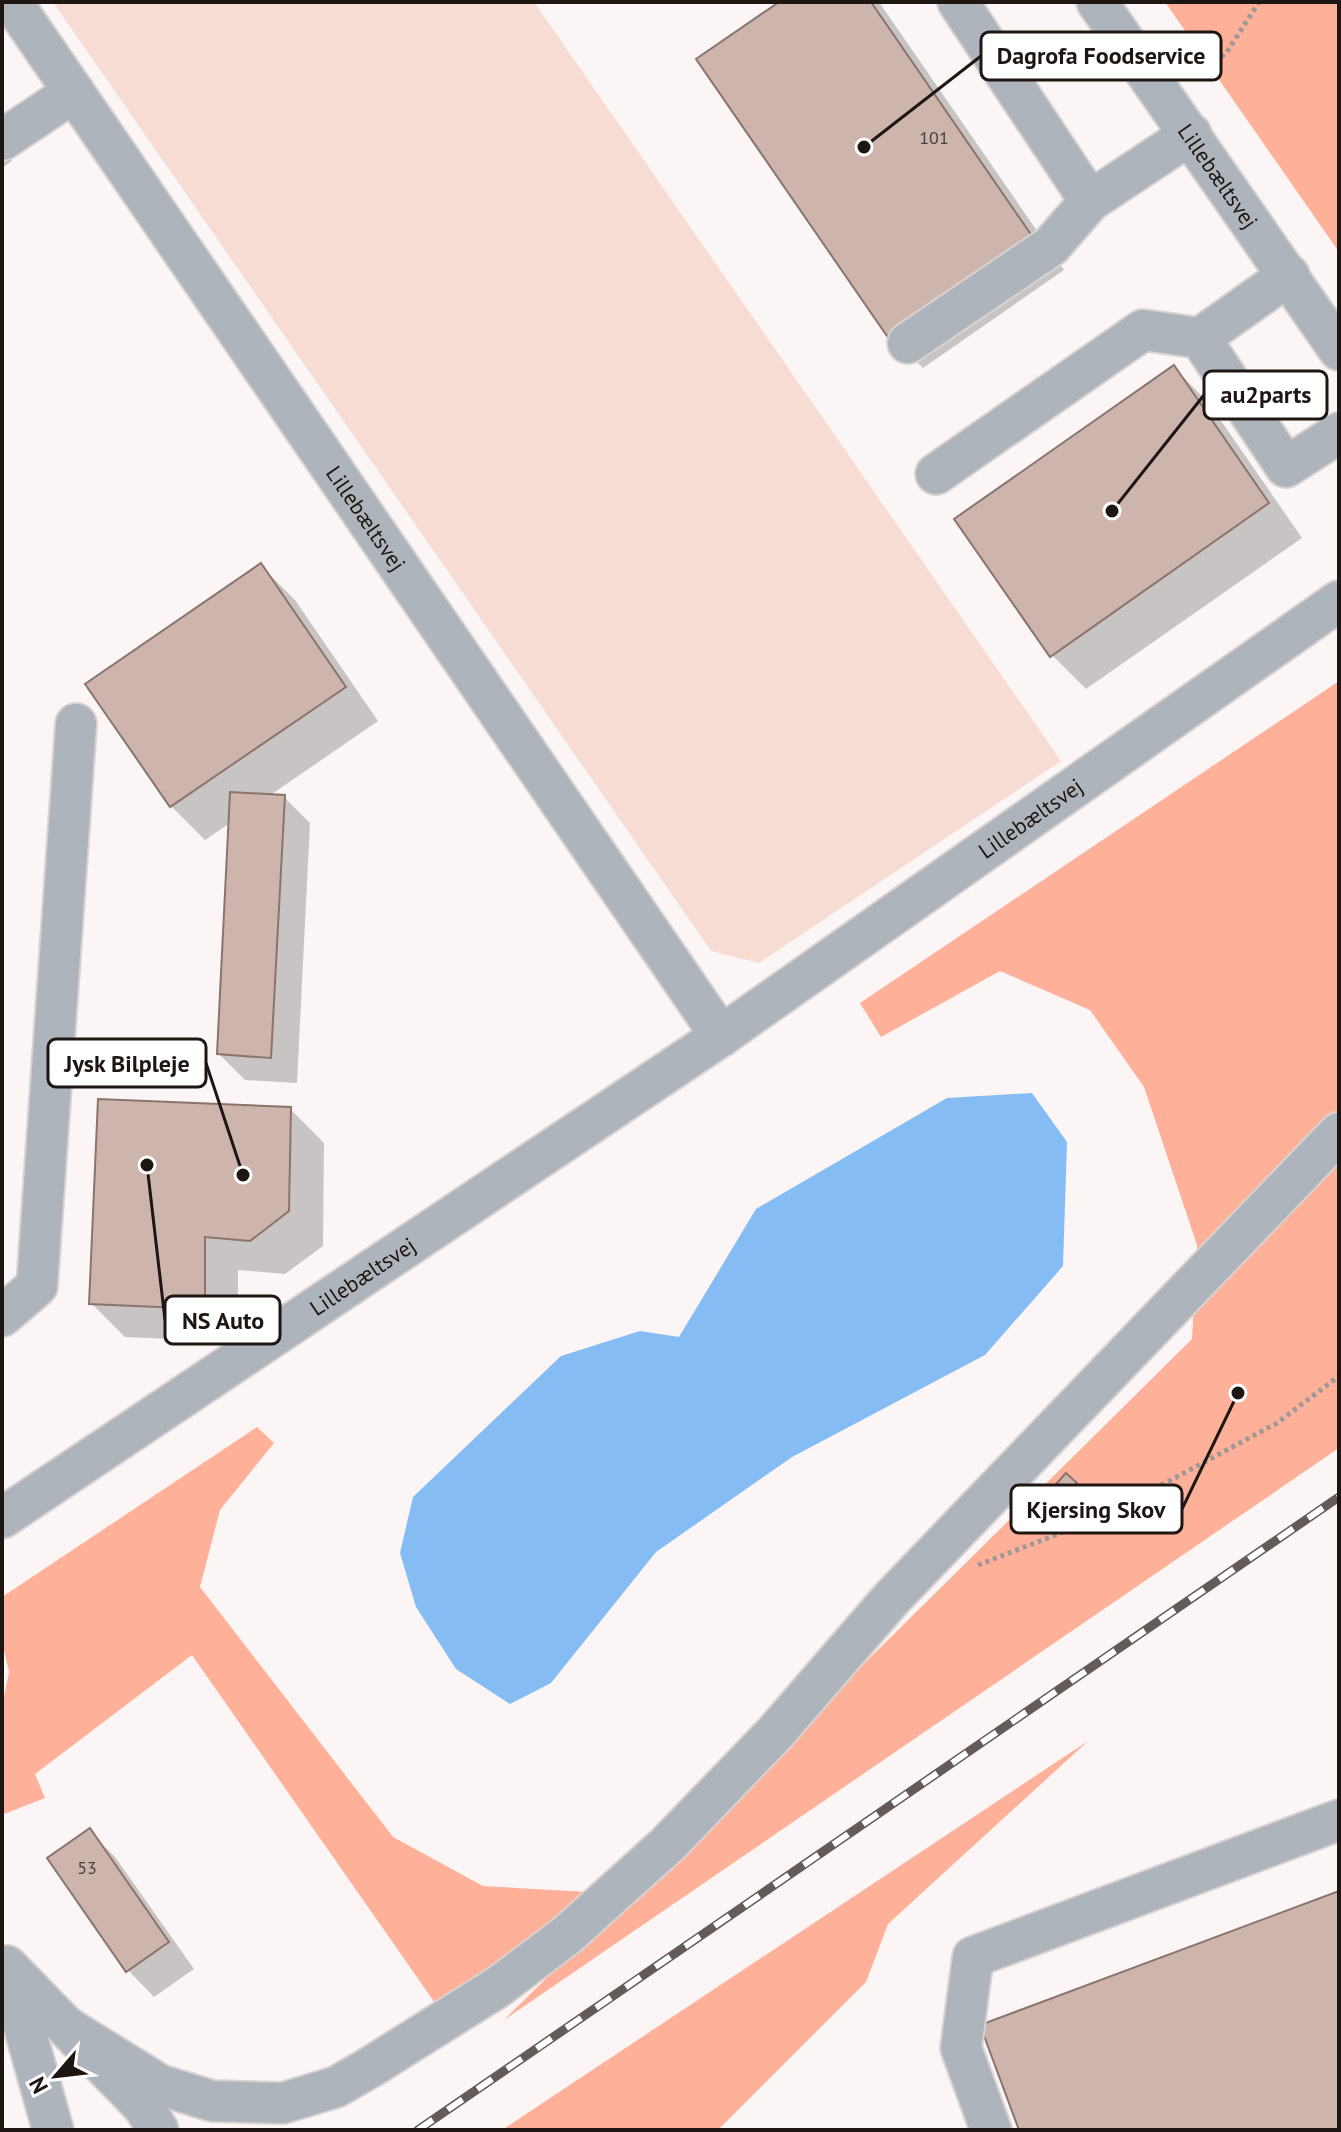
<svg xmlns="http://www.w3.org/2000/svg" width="1341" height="2132" font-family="'PT Sans',sans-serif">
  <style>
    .green { fill: #f7dcd3 }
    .forest { fill: #feb198 }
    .water { fill: #85bcf3 }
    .shadow { fill: #0003 }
    .building { fill: #cdb5ad; stroke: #8a746d; stroke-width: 2 }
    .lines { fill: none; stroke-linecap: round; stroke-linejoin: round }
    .minor-casing { stroke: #d8d2d1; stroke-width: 44 }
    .path { stroke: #9f9896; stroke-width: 5; stroke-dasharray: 4 4; stroke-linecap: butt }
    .minor { stroke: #adb4bc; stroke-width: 40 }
    .rail-casing { stroke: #625b59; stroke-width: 9 }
    .rail { stroke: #fff; stroke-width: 6; stroke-dasharray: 18; stroke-linecap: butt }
    .labels { text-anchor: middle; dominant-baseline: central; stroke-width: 6; stroke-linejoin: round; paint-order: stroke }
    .number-label { font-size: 18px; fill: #4a3e3a }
    .street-label { font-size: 22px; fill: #1e1613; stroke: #fff }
    .leader { fill: none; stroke: #1e1613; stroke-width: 3 }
    .callout-dot { fill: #1e1613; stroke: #fff; stroke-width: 3 }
    .callout { fill: #fff; stroke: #1e1613; stroke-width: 3 }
    .callout-label { font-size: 24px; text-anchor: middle; font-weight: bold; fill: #1e1613 }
  </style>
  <rect width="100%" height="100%" fill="#fbf6f5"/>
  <polygon class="green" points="53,2 534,2 1061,761 759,963 711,951"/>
  <g class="forest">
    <polygon points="1165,2 1339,2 1339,252"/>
    <polygon points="1339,681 1339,1448 504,2020 1192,1339 1197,1245 1144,1087 1090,1010 1000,971 881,1037 860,1003"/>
    <polygon points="257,1427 274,1443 220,1510 200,1587 393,1837 483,1886 588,1892 442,2013 192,1655 35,1774 45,1798 4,1814 2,1807 2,1707 9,1672 2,1641 2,1597"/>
    <polygon points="1088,1741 888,1924 866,1982 718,2130 502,2130"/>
  </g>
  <polygon class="water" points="1032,1093 1067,1142 1063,1266 985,1355 792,1457 656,1552 551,1683 510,1704 456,1669 416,1607 400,1553 413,1497 561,1356 640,1331 679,1337 756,1209 947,1098"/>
  <g class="shadow">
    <polygon points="782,2 879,2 1064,270 923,368 889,334"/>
    <polygon points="2,147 12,161 2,168"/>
    <polygon points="1174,368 1208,402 1302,538 1086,689 1052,655"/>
    <polygon points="261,566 295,600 378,721 269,796 284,797 310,823 297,1083 245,1080 219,1054 230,823 205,840 171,806 88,684"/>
    <polygon points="290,1109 324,1143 323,1246 285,1274 238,1270 238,1342 125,1337 91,1303"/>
    <polygon points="1066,1476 1084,1493 1069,1510 1051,1493"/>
    <polygon points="89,1831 115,1857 194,1969 154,1997 128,1970"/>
  </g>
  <g class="building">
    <polygon points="779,2 871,2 1032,236 887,336 696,59"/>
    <polygon points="1174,365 1269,503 1050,657 954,519"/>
    <polygon points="261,563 346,687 170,807 85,684"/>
    <polygon points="230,792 285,795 271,1058 217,1054"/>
    <polygon points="98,1099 291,1107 289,1211 250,1241 205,1237 205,1309 89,1304"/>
    <polygon points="1066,1473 1077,1483 1060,1504 1048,1493"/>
    <polygon points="90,1828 169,1942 126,1972 47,1858"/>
    <polygon points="1339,1891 1339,2130 1019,2130 980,2025"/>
  </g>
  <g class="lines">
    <g class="minor-casing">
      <g id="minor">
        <path id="s1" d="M 12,2 L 721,1036"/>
        <polyline points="958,2 1090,201"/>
        <path id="s2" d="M 1097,2 L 1339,350"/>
        <polyline points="2,140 74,92"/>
        <polyline points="1200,338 1289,275"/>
        <polyline points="908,343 1051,246 1090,201 1191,134"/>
        <polyline points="936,474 1143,330 1200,338 1286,467 1339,433"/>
        <polyline points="2,1316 37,1286 76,724"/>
        <path id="s3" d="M 2,1518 L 721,1036 L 1339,601"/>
        <polyline points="7,1966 144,2107 158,2130"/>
        <polyline points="8,1969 53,2130"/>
        <polyline points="68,2028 160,2085 212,2101 283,2103 336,2087 369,2068 498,1987 567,1935 668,1844 776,1732 891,1599 1339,1133"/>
        <polyline points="991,2130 961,2048 973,1957 1339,1820"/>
      </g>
    </g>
    <g class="path">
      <polyline points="1197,78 1227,52 1259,2"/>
      <polyline points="978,1565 1102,1517 1277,1423 1339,1376"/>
    </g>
    <use href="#minor" class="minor"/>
    <g class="rail-casing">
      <polyline id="rail" points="418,2130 1339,1497"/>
    </g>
    <use href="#rail" class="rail"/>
  </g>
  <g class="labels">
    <g class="number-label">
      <text x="934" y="137">101</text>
      <text x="87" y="1867">53</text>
    </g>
    <g class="street-label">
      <text stroke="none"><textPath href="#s2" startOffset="212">Lillebæltsvej</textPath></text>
      <text stroke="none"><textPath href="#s1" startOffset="626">Lillebæltsvej</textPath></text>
      <text stroke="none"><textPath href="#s3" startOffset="1244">Lillebæltsvej</textPath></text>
      <text stroke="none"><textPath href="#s3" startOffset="434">Lillebæltsvej</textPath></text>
    </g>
  </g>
  <path class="leader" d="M864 147L981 56M1112 511L1204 395M243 1175L206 1063M147 1165L165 1320M1238 1393L1182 1509"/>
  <g class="callout-dot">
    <circle cx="864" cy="147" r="8"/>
    <circle cx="1112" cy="511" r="8"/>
    <circle cx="243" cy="1175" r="8"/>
    <circle cx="147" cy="1165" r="8"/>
    <circle cx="1238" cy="1393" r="8"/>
  </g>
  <g class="callout">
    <rect x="981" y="32" width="240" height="48" rx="8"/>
    <rect x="1204" y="371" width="123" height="48" rx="8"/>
    <rect x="48" y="1039" width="158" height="48" rx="8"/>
    <rect x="165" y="1296" width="115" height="48" rx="8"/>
    <rect x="1011" y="1485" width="171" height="48" rx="8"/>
  </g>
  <g class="callout-label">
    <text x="1101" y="64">Dagrofa Foodservice</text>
    <text x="1266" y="403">au2parts</text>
    <text x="127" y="1072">Jysk Bilpleje</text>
    <text x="223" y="1329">NS Auto</text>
    <text x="1096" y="1518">Kjersing Skov</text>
  </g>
  <rect width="1341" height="2132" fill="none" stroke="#1e1613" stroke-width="8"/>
  <g transform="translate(56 2076) rotate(242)" stroke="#ffffff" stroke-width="6" paint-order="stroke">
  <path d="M0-6L14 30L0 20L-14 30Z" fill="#1e1613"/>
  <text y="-12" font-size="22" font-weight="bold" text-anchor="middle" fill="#1e1613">N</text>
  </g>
</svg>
